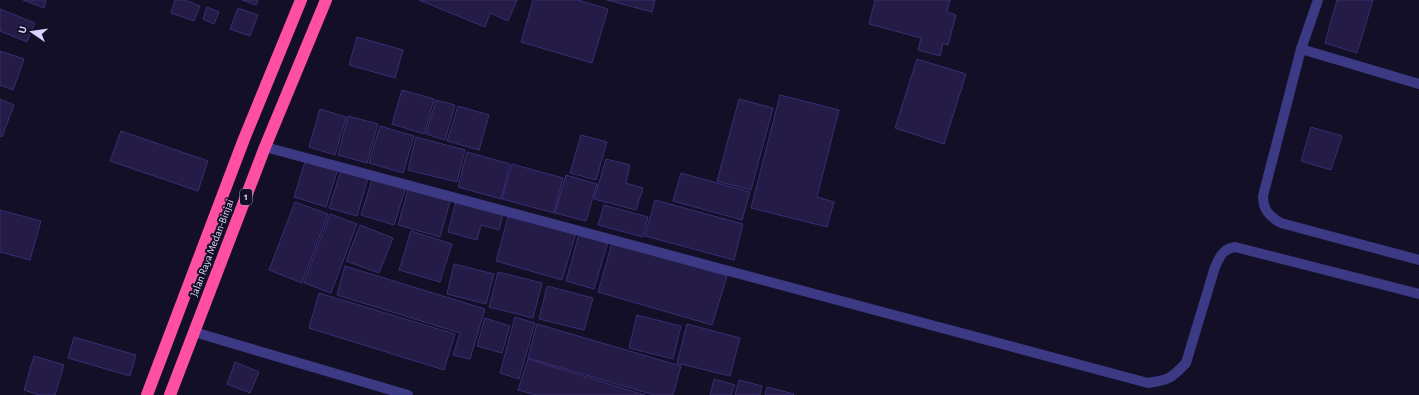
<svg xmlns="http://www.w3.org/2000/svg" width="1419" height="395" font-family="'Alegreya Sans',sans-serif">
  <style>
    .building { fill: #241b47; stroke: #3b2d73 }
    .lines { fill: none; stroke-linecap: round; stroke-linejoin: round }
    .lane { stroke: #3d3a85; stroke-width: 10 }
    .street { stroke: #3d3a85; stroke-width: 10 }
    .highway { stroke: #ff4fa3; stroke-width: 12 }
    .labels { text-anchor: middle; dominant-baseline: central; stroke-width: 4; stroke-linejoin: round; paint-order: stroke }
    .shield { fill: #130f26; stroke: #9e99be; stroke-width: 1 }
    .shield-label { font-size: 10px; font-weight: bold; fill: #d9d4ff }
    .street-label { font-size: 11px; fill: #d9d4ff; stroke: #130f26 }
  </style>
  <rect width="100%" height="100%" fill="#130f26"/>
  <g class="building">
    <polygon points="23,0 46,0 44,8"/>
    <polygon points="175,0 185,0 200,6 194,21 171,13"/>
    <polygon points="242,0 258,0 256,5"/>
    <polygon points="419,0 517,0 508,21 490,13 485,27"/>
    <polygon points="533,0 578,0 608,9 592,63 521,42"/>
    <polygon points="607,0 655,0 652,12"/>
    <polygon points="875,0 950,0 947,12 956,15 948,45 943,43 940,56 918,50 921,38 869,24"/>
    <polygon points="1337,0 1373,0 1357,53 1325,43"/>
    <polygon points="207,7 219,12 214,24 203,19"/>
    <polygon points="238,8 258,15 250,36 230,29"/>
    <polygon points="0,9 35,23 27,42 0,31"/>
    <polygon points="357,37 403,50 395,78 349,65"/>
    <polygon points="0,51 24,59 13,90 0,85"/>
    <polygon points="917,59 966,74 944,144 895,128"/>
    <polygon points="402,90 434,99 424,134 392,124"/>
    <polygon points="780,95 839,110 817,197 834,202 827,227 751,208"/>
    <polygon points="0,99 14,105 2,137 0,136"/>
    <polygon points="739,99 773,108 751,190 717,181"/>
    <polygon points="436,100 455,105 445,140 426,134"/>
    <polygon points="458,106 489,115 479,150 447,141"/>
    <polygon points="320,109 346,117 335,155 309,147"/>
    <polygon points="348,116 378,124 367,163 338,155"/>
    <polygon points="380,126 414,136 403,173 369,163"/>
    <polygon points="1311,127 1342,136 1331,170 1301,161"/>
    <polygon points="121,131 208,161 198,191 110,161"/>
    <polygon points="581,135 607,142 596,180 570,173"/>
    <polygon points="416,137 465,150 457,182 408,170"/>
    <polygon points="467,152 510,164 501,199 458,187"/>
    <polygon points="306,159 338,169 326,207 294,197"/>
    <polygon points="606,159 630,165 626,183 643,188 636,210 594,199"/>
    <polygon points="512,164 563,178 554,213 502,199"/>
    <polygon points="341,170 368,178 357,216 329,208"/>
    <polygon points="681,173 750,192 742,220 673,201"/>
    <polygon points="566,175 597,184 586,221 555,213"/>
    <polygon points="373,177 406,187 394,225 361,215"/>
    <polygon points="409,186 451,198 440,237 398,225"/>
    <polygon points="655,200 743,224 734,260 645,236"/>
    <polygon points="456,201 503,214 499,230 481,225 477,240 448,232"/>
    <polygon points="295,202 328,214 302,283 269,270"/>
    <polygon points="604,205 648,217 643,237 598,225"/>
    <polygon points="0,210 41,221 30,260 0,252"/>
    <polygon points="330,214 357,224 331,293 304,283"/>
    <polygon points="509,214 576,233 562,280 496,261"/>
    <polygon points="360,225 393,238 379,273 346,261"/>
    <polygon points="411,231 452,244 440,282 399,270"/>
    <polygon points="579,234 608,242 594,289 566,281"/>
    <polygon points="612,243 727,276 712,325 598,292"/>
    <polygon points="454,264 494,274 486,304 447,294"/>
    <polygon points="345,266 485,309 470,359 453,355 460,333 337,295"/>
    <polygon points="498,272 542,283 533,318 489,307"/>
    <polygon points="547,286 593,298 584,330 539,319"/>
    <polygon points="319,293 455,334 444,370 309,328"/>
    <polygon points="637,315 681,326 673,359 629,348"/>
    <polygon points="515,317 535,323 519,379 500,373"/>
    <polygon points="485,318 510,326 502,353 477,346"/>
    <polygon points="537,324 681,366 673,395 654,395 528,358"/>
    <polygon points="687,324 740,338 730,376 677,363"/>
    <polygon points="74,337 136,355 130,376 68,358"/>
    <polygon points="34,356 64,365 55,395 39,395 24,390"/>
    <polygon points="528,359 645,395 536,395 518,390"/>
    <polygon points="235,362 259,372 250,393 227,384"/>
    <polygon points="714,379 735,385 731,395 710,395"/>
    <polygon points="739,380 762,386 760,395 735,395"/>
    <polygon points="767,387 794,394 793,395 765,395"/>
  </g>
  <g class="lines">
    <g class="lane">
      <path d="M 1318,0 L 1301,49 L 1263,196 C 1263,210 1269,216 1281,223 L 1419,260"/>
      <polyline points="1301,49 1419,84"/>
      <polyline points="194,332 408,395"/>
    </g>
    <path class="street" d="M 265,147 L 1148,383 C 1169,380 1172,378 1186,363 L 1215,267 C 1220,256 1223,249 1235,247 L 1419,294"/>
    <g class="highway">
      <polyline points="147,395 244,139 301,0"/>
      <polyline points="170,395 265,147 326,0"/>
    </g>
  </g>
  <g class="labels">
    <rect class="shield" x="240" y="189" width="12" height="16" rx="3"/>
    <g class="shield-label">
      <text x="246" y="197">1</text>
    </g>
    <g class="street-label">
      <text transform="translate(212 248) rotate(-69)">Jalan Raya Medan-Binjai</text>
    </g>
  </g>
  <g transform="translate(32 32) rotate(283)" stroke="#130f26" stroke-width="3" paint-order="stroke">
  <path d="M0-3L7 15L0 10L-7 15Z" fill="#d9d4ff"/>
  <text y="-6" font-size="11" font-weight="bold" text-anchor="middle" fill="#d9d4ff">U</text>
  </g>
</svg>
